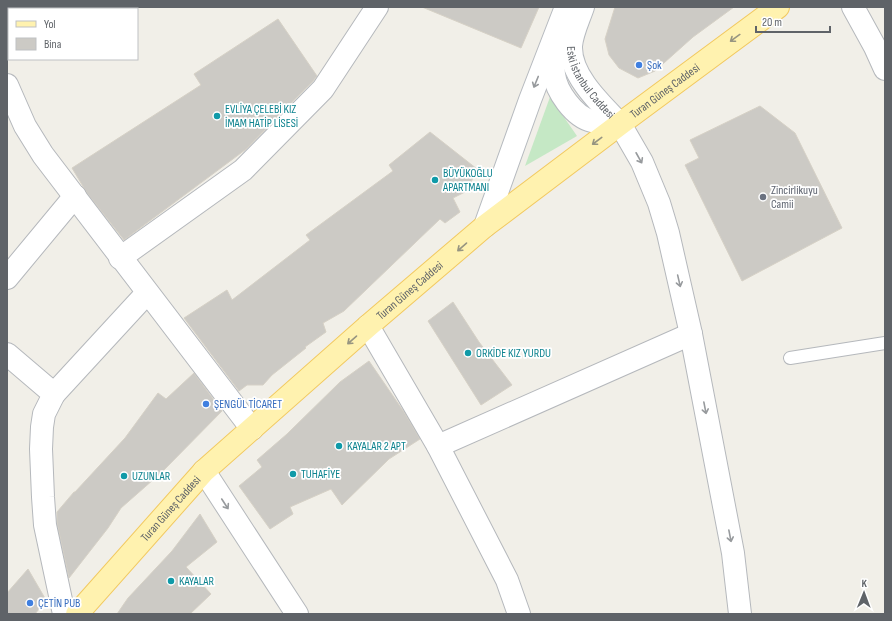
<svg xmlns="http://www.w3.org/2000/svg" width="892" height="621" font-family="'Sofia Sans Condensed',sans-serif">
  <style>
    .green { fill: #c5e8c5 }
    .building { fill: #cccac5; stroke: #d6d1c6 }
    .lines { fill: none; stroke-linecap: round; stroke-linejoin: round }
    .service-casing { stroke: #b5b8bc; stroke-width: 14 }
    .minor-casing { stroke: #b5b8bc; stroke-width: 24 }
    .secondary-casing { stroke: #b6babf; stroke-width: 24 }
    .primary-casing { stroke: #f2c960; stroke-width: 24 }
    .service { stroke: #fff; stroke-width: 12 }
    .minor { stroke: #fff; stroke-width: 22 }
    .secondary { stroke: #fff; stroke-width: 22 }
    .primary { stroke: #fff2af; stroke-width: 22 }
    .oneway { stroke: #979581 }
    .oneway2 { stroke: #979a9d }
    .shop-dot { fill: #3f7fe0; stroke: #fff; stroke-width: 1.5 }
    .culture-dot { fill: #0f9aa8; stroke: #fff; stroke-width: 1.5 }
    .worship-dot { fill: #6b7280; stroke: #fff; stroke-width: 1.5 }
    .labels { text-anchor: middle; dominant-baseline: central; stroke-width: 3.5; stroke-linejoin: round; paint-order: stroke }
    .shop-label { font-size: 12px; fill: #366cbe; stroke: #fff; text-anchor: start }
    .street-label { font-size: 12px; fill: #5f6368; stroke: #fff }
    .culture-label { font-size: 12px; fill: #0d838f; stroke: #fff; text-anchor: start }
    .worship-label { font-size: 12px; fill: #5b616d; stroke: #fff; text-anchor: start }
  </style>
  <rect width="100%" height="100%" fill="#f1efe8"/>
  <polygon class="green" points="550,97 577,136 525,166"/>
  <g class="building">
    <polygon points="422,7 539,7 521,48"/>
    <polygon points="615,7 734,7 693,37 655,71 638,78 619,68 609,55 605,39"/>
    <polygon points="278,19 317,76 313,81 245,150 124,240 87,193 72,168 201,85 194,74"/>
    <polygon points="760,106 795,133 842,228 742,281 685,165 699,158 690,140"/>
    <polygon points="430,132 477,169 467,191 453,198 460,212 445,223 440,219 344,311 323,323 326,332 305,347 306,348 272,375 263,385 247,385 239,391 184,318 227,290 232,300 310,240 306,235 393,171 389,165"/>
    <polygon points="453,302 479,342 512,385 481,405 428,321"/>
    <polygon points="369,361 404,412 420,439 389,459 342,505 331,489 290,507 293,514 270,529 239,486 262,467 257,460 287,434 340,382"/>
    <polygon points="194,373 222,411 162,472 121,508 108,528 69,578 57,523 57,512 74,492 75,492 125,438 158,393 166,399"/>
    <polygon points="200,514 217,542 186,567 211,594 190,614 117,614 128,598 172,551"/>
    <polygon points="28,569 46,600 35,614 7,614 7,593"/>
  </g>
  <g class="lines">
    <g class="service-casing">
      <polyline id="service" points="790,358 885,343"/>
    </g>
    <g class="minor-casing">
      <g id="minor">
        <polyline points="853,7 875,47 885,69"/>
        <polyline points="7,85 25,126 43,155 252,429"/>
        <polyline points="620,124 642,162 659,203 668,233 691,334 733,553 740,614"/>
        <polyline points="120,258 243,170 323,89 377,7"/>
        <polyline points="7,278 75,196"/>
        <polyline points="368,326 438,446 507,580 519,614"/>
        <polyline points="7,354 54,394 44,414 42,427 41,449 43,497 45,525 64,614"/>
        <polyline points="54,394 147,293"/>
        <polyline points="438,446 691,334"/>
        <polyline points="204,471 297,614"/>
      </g>
    </g>
    <g class="secondary-casing">
      <g id="secondary">
        <path id="s1" d="M 583,7 C 579,19 572,33 571,46 C 570,76 601,104 620,124"/>
        <path d="M 554,48 C 554,57 553,66 554,74 C 556,91 574,117 592,121 C 601,123 611,123 620,124"/>
        <polyline points="485,226 530,100 566,7"/>
      </g>
    </g>
    <g class="primary-casing">
      <g id="primary">
        <path id="s2" d="M 77,614 L 204,471 L 368,326 L 485,226 L 620,124 L 778,7"/>
      </g>
    </g>
    <use href="#service" class="service"/>
    <use href="#minor" class="minor"/>
    <use href="#secondary" class="secondary"/>
    <use href="#primary" class="primary"/>
  </g>
  <defs><path id="oneway-shaft" d="M-6 0H5M1.5-3L5.5 0L1.5 3" fill="none" stroke-width="1.6" stroke-linecap="round" stroke-linejoin="round"/></defs>
  <g class="oneway">
    <use href="#oneway-shaft" transform="translate(735 38) rotate(144)"/>
    <use href="#oneway-shaft" transform="translate(597 141) rotate(143)"/>
    <use href="#oneway-shaft" transform="translate(462 247) rotate(139)"/>
    <use href="#oneway-shaft" transform="translate(352 340) rotate(139)"/>
  </g>
  <g class="oneway2">
    <use href="#oneway-shaft" transform="translate(536 82) rotate(112)"/>
    <use href="#oneway-shaft" transform="translate(639 158) rotate(61)"/>
    <use href="#oneway-shaft" transform="translate(679 281) rotate(77)"/>
    <use href="#oneway-shaft" transform="translate(705 408) rotate(79)"/>
    <use href="#oneway-shaft" transform="translate(225 504) rotate(57)"/>
    <use href="#oneway-shaft" transform="translate(730 536) rotate(79)"/>
  </g>
  <g class="shop-dot">
    <circle cx="639" cy="65" r="4"/>
    <circle cx="206" cy="404" r="4"/>
    <circle cx="30" cy="603" r="4"/>
  </g>
  <g class="culture-dot">
    <circle cx="217" cy="116" r="4"/>
    <circle cx="435" cy="180" r="4"/>
    <circle cx="468" cy="353" r="4"/>
    <circle cx="339" cy="446" r="4"/>
    <circle cx="293" cy="474" r="4"/>
    <circle cx="124" cy="476" r="4"/>
    <circle cx="171" cy="581" r="4"/>
  </g>
  <circle class="worship-dot" cx="763" cy="197" r="4"/>
  <g class="labels">
    <g class="shop-label">
      <text x="647" y="65">Şok</text>
      <text x="214" y="404">ŞENGÜL TİCARET</text>
      <text x="38" y="603">ÇETİN PUB</text>
    </g>
    <g class="street-label">
      <text stroke="none"><textPath href="#s1" startOffset="83">Eski İstanbul Caddesi</textPath></text>
      <text stroke="none"><textPath href="#s2" startOffset="789">Turan Güneş Caddesi</textPath></text>
      <text stroke="none"><textPath href="#s2" startOffset="465">Turan Güneş Caddesi</textPath></text>
      <text stroke="none"><textPath href="#s2" startOffset="141">Turan Güneş Caddesi</textPath></text>
    </g>
    <g class="culture-label">
      <text x="225" y="109">EVLİYA ÇELEBİ KIZ<tspan x="225" dy="14">İMAM HATİP LİSESİ</tspan></text>
      <text x="443" y="173">BÜYÜKOĞLU<tspan x="443" dy="14">APARTMANI</tspan></text>
      <text x="476" y="353">ORKİDE KIZ YURDU</text>
      <text x="347" y="446">KAYALAR 2 APT</text>
      <text x="301" y="474">TUHAFİYE</text>
      <text x="132" y="476">UZUNLAR</text>
      <text x="179" y="581">KAYALAR</text>
    </g>
    <g class="worship-label">
      <text x="771" y="190">Zincirlikuyu<tspan x="771" dy="14">Camii</tspan></text>
    </g>
  </g>
  <rect width="892" height="621" fill="none" stroke="#5f6368" stroke-width="16"/>
  <rect x="8" y="8" width="130" height="52" fill="#ffffff" stroke="#bfc1c3"/>
  <rect x="16" y="21" width="20" height="6" fill="#fff2af" stroke="#bfc1c3"/>
  <text x="44" y="28" font-size="12" fill="#5f6368">Yol</text>
  <rect x="16" y="38" width="20" height="12" fill="#cccac5" stroke="#bfc1c3"/>
  <text x="44" y="48" font-size="12" fill="#5f6368">Bina</text>
  <g transform="translate(864 593) rotate(1)" stroke="#ffffff" stroke-width="3" paint-order="stroke">
  <path d="M0-3L7 15L0 10L-7 15Z" fill="#5f6368"/>
  <text y="-6" font-size="11" font-weight="bold" text-anchor="middle" fill="#5f6368">K</text>
  </g>
  <path d="M756 26v6h74v-6" fill="none" stroke="#5f6368" stroke-width="2"/>
  <text x="762" y="26" font-size="12" fill="#5f6368" stroke="#ffffff" stroke-width="3" paint-order="stroke">20 m</text>
</svg>
